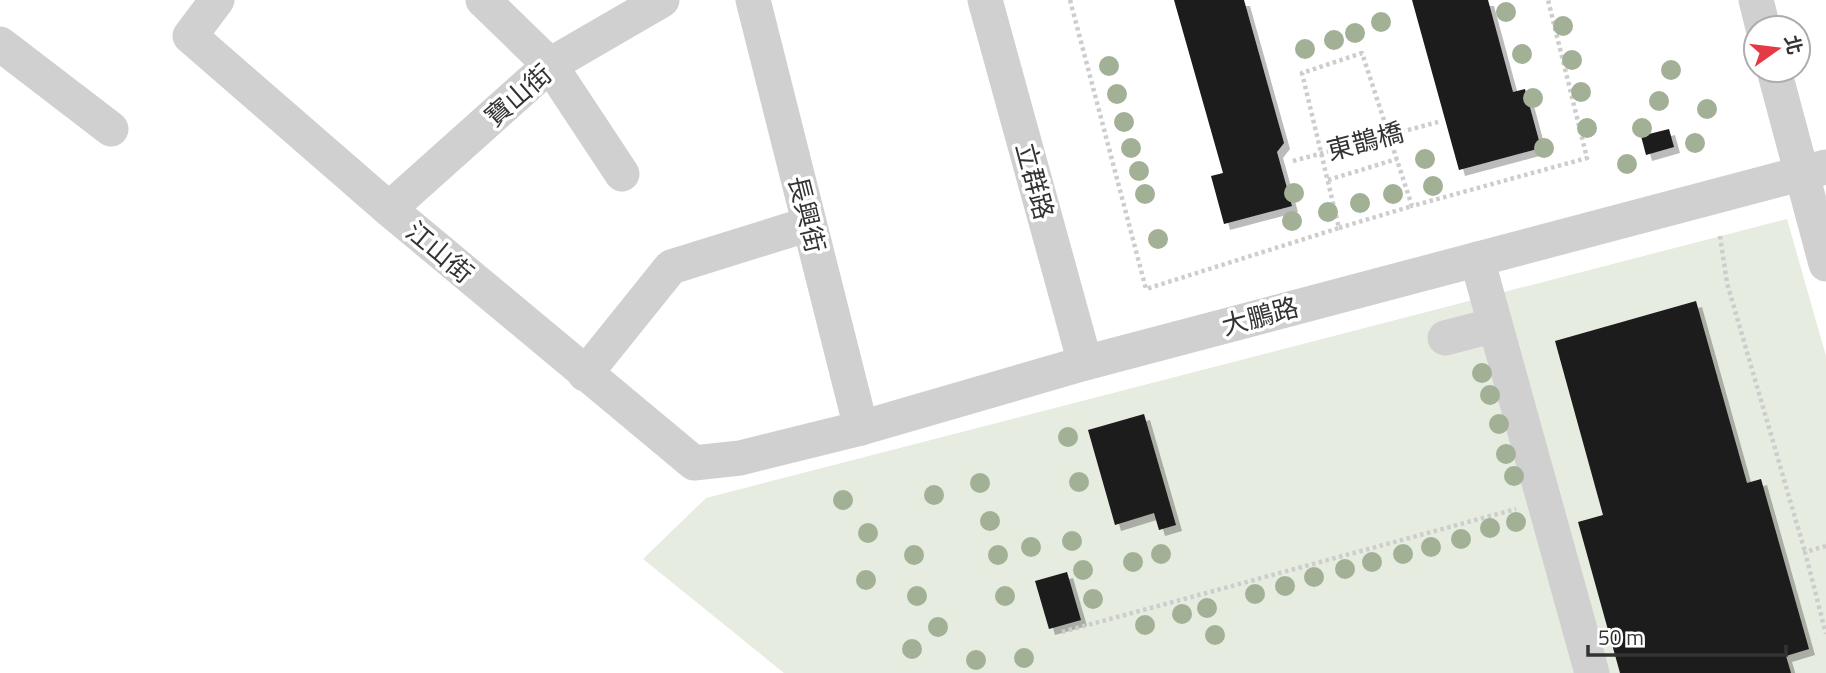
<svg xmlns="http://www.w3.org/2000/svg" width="1826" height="673" font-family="'Titillium Web','Noto Sans TC',sans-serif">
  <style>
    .green { fill: #e6ecdf }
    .building { fill: #1a1a1a; filter: url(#shadow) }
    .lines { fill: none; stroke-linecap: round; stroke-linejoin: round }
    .path { stroke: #cdcdcd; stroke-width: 4.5; stroke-dasharray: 3.5 3.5; stroke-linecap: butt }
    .minor { stroke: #d0d0d0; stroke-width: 35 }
    .path-bridge { stroke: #cdcdcd; stroke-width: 4.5; stroke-dasharray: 3.5 3.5; stroke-linecap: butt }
    .tree { fill: #a2b095 }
    .labels { text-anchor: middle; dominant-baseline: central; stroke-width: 7; stroke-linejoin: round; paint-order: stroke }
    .street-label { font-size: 26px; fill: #333; stroke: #fff }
  </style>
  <defs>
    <filter id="shadow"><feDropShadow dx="6" dy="6" stdDeviation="0" flood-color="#0004"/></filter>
  </defs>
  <rect width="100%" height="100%" fill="#fff"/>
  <polygon class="green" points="1787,219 1826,356 1826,673 784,673 643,559 706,498"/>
  <g class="building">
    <polygon points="1174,0 1244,0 1284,143 1277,152 1292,206 1224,224 1211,176 1223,173"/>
    <polygon points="1412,0 1488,0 1513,92 1525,89 1541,148 1459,170"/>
    <polygon points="1669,129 1674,147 1646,155 1641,136"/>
    <polygon points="1696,301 1747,483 1761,479 1809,649 1786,656 1791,673 1620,673 1578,522 1603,515 1555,341"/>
    <polygon points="1144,414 1176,525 1159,530 1154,513 1115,525 1088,430"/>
    <polygon points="1067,572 1081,620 1049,629 1035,581"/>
  </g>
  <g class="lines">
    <g class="path">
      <polyline points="1070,0 1146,289 1339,228 1302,73 1362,53 1412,206 1587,158 1548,0"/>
      <polyline points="1328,180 1397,159"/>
      <polyline points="1339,228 1412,206"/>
      <polyline points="1720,236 1727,283 1805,552"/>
      <polyline points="1826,546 1805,552 1826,634"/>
      <polyline points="1062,632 1516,509"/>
    </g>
    <g class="minor">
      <polyline points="217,0 190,36 389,209 694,463 740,458 861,428 1085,363 1826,167"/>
      <polyline points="483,0 550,65 622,174"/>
      <polyline points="753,0 861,428"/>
      <polyline points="985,0 1085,363"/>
      <polyline points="1756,0 1763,28"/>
      <polyline points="0,44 111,129"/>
      <polyline points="1774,70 1826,264"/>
      <polyline points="389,209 550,65 662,0"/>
      <polyline points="1477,259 1592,673"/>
      <polyline points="1445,338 1495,325"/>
      <polyline points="585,374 671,267 809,224"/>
    </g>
    <polyline class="path-bridge" points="1293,161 1438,122"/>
  </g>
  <g class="tree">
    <circle cx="1506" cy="12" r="10"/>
    <circle cx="1381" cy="22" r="10"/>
    <circle cx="1563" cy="26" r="10"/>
    <circle cx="1355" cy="33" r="10"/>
    <circle cx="1334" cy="40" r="10"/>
    <circle cx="1305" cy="49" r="10"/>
    <circle cx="1522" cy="54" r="10"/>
    <circle cx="1572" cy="60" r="10"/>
    <circle cx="1109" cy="66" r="10"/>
    <circle cx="1671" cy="70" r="10"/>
    <circle cx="1581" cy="92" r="10"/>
    <circle cx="1117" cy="94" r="10"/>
    <circle cx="1533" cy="98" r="10"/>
    <circle cx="1659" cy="101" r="10"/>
    <circle cx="1707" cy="109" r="10"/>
    <circle cx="1124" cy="122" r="10"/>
    <circle cx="1587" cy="128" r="10"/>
    <circle cx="1642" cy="128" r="10"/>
    <circle cx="1695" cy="143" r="10"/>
    <circle cx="1131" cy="148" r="10"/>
    <circle cx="1544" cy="148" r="10"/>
    <circle cx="1425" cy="159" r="10"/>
    <circle cx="1627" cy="164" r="10"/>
    <circle cx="1139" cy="171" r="10"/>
    <circle cx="1433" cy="186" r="10"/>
    <circle cx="1294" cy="193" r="10"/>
    <circle cx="1145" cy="194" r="10"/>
    <circle cx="1393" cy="194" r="10"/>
    <circle cx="1360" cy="203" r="10"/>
    <circle cx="1328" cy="212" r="10"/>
    <circle cx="1292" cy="221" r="10"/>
    <circle cx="1158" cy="239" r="10"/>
    <circle cx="1482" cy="373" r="10"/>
    <circle cx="1490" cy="395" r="10"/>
    <circle cx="1499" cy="424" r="10"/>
    <circle cx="1068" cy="437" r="10"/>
    <circle cx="1506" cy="454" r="10"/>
    <circle cx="1514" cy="476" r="10"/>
    <circle cx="1079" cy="482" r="10"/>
    <circle cx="980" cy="483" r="10"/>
    <circle cx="934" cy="495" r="10"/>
    <circle cx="843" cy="500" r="10"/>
    <circle cx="990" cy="521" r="10"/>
    <circle cx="1516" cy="522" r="10"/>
    <circle cx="1490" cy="528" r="10"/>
    <circle cx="868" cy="533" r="10"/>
    <circle cx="1461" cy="539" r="10"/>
    <circle cx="1072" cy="541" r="10"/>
    <circle cx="1031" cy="547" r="10"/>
    <circle cx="1431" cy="547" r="10"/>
    <circle cx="1161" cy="554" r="10"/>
    <circle cx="1403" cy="554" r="10"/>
    <circle cx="914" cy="555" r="10"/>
    <circle cx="998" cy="555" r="10"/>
    <circle cx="1133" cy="562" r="10"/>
    <circle cx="1372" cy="562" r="10"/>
    <circle cx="1345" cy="569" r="10"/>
    <circle cx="1083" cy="570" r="10"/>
    <circle cx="1314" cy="577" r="10"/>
    <circle cx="866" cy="580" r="10"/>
    <circle cx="1285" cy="586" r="10"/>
    <circle cx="1255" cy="594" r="10"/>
    <circle cx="917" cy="596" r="10"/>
    <circle cx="1005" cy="596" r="10"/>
    <circle cx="1093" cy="599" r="10"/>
    <circle cx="1207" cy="608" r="10"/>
    <circle cx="1182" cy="614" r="10"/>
    <circle cx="1145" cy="625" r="10"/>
    <circle cx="938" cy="627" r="10"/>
    <circle cx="1215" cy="635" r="10"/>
    <circle cx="912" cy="649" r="10"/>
    <circle cx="1024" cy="658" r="10"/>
    <circle cx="976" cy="660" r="10"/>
  </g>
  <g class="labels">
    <g class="street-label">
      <text transform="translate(518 95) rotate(-41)">寶山街</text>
      <text transform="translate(1365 141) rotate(-15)">東鵲橋</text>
      <text transform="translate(1035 181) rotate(75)">立群路</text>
      <text transform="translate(807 214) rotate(76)">長興街</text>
      <text transform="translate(440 252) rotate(40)">江山街</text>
      <text transform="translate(1260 316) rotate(-15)">大鵬路</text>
    </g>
  </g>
  <g transform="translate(1777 49) rotate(76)"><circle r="33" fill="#ffffff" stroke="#adadad" stroke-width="2"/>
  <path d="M0-5L12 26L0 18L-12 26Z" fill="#e63946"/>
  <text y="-10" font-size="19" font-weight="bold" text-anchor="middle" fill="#333333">北</text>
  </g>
  <path d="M1588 645v10h198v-10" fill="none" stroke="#333333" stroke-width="3.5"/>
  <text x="1598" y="645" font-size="21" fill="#333333" stroke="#ffffff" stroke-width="5" paint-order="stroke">50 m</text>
</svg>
